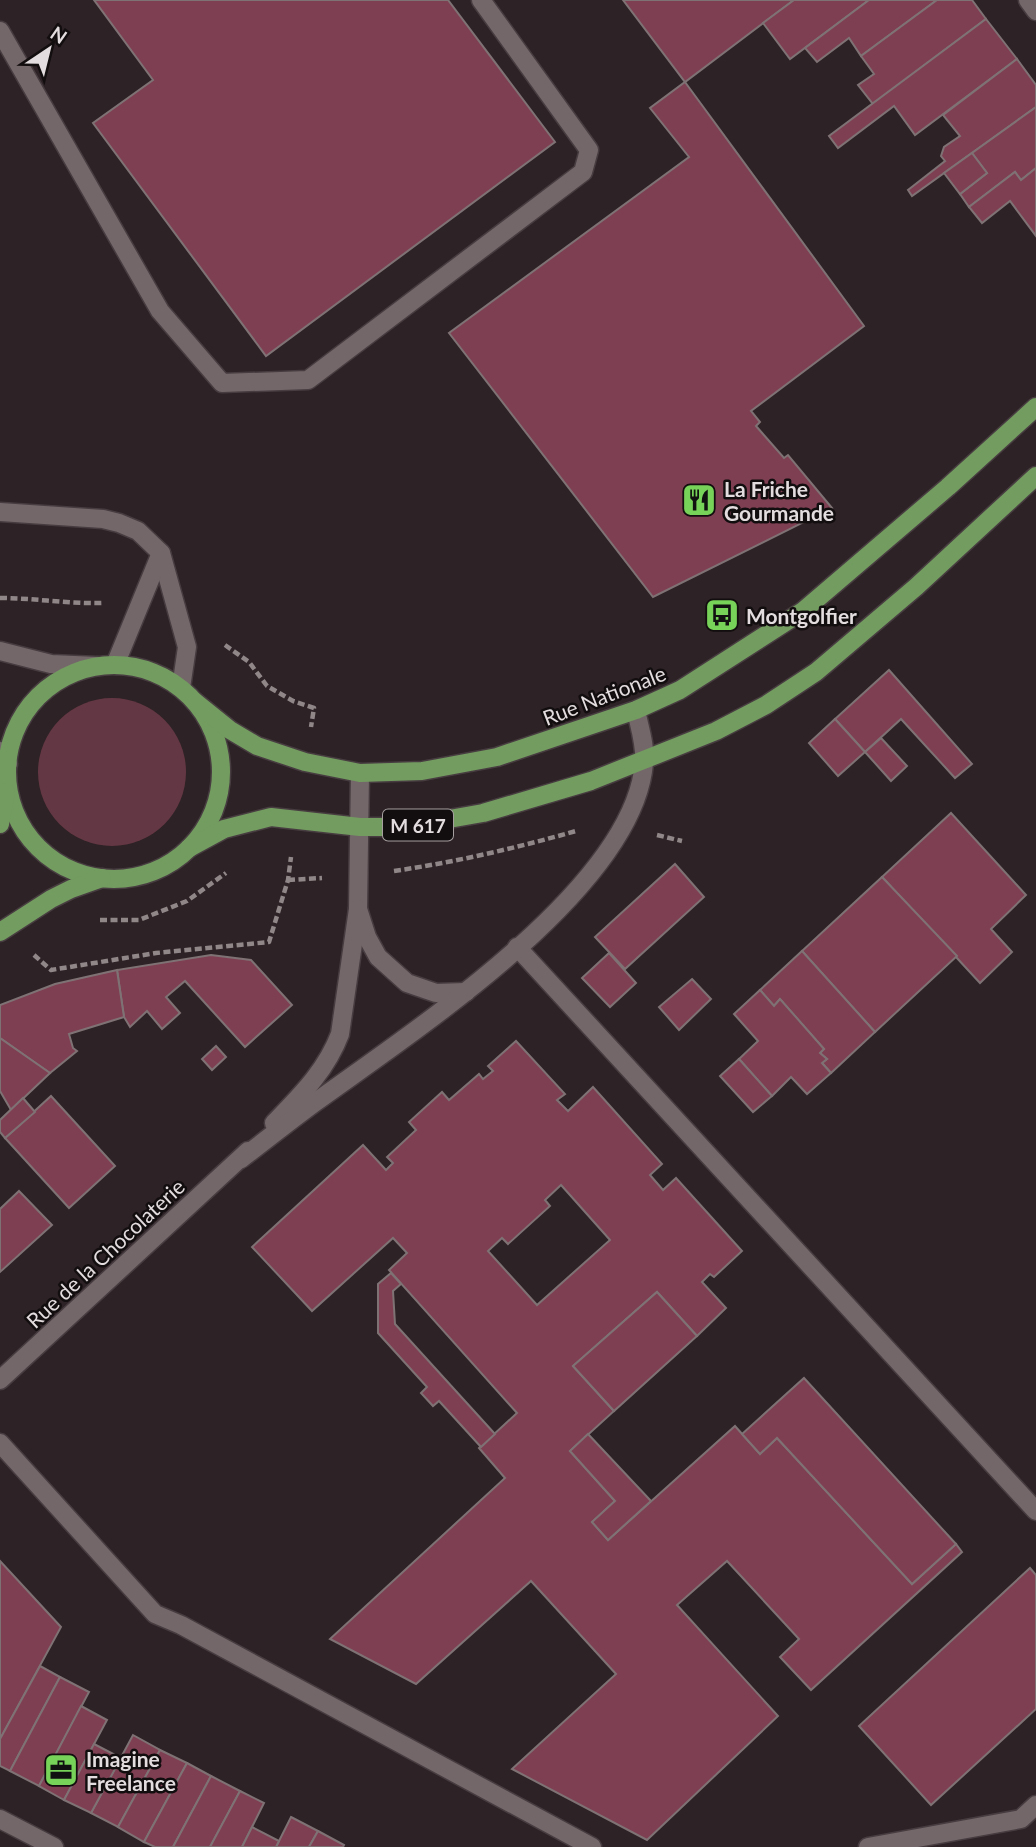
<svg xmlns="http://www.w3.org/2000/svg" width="1036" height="1847" font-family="Lato,sans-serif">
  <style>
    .green { fill: #643744 }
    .building { fill: #7f3f53; stroke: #7f7275; stroke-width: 2; fill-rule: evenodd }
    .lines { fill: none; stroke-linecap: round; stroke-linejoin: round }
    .lane-casing { stroke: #473d40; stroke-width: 21 }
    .street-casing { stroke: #473d40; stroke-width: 21 }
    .secondary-casing { stroke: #473d40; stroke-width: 21 }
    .primary-casing { stroke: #473d40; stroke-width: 21 }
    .path { stroke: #908789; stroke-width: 4.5; stroke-dasharray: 7 3.5; stroke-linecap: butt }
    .lane { stroke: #74676a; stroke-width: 18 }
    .street { stroke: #74676a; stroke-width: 18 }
    .secondary { stroke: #74676a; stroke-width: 18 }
    .primary { stroke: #739c60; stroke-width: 18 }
    .labels { text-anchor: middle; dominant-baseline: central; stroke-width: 5; stroke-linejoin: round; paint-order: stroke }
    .shield { fill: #120d0e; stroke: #a59fa0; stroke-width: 2 }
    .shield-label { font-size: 19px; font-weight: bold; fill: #e4dddf }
    .poi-label { font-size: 21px; font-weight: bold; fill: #e4dddf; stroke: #120d0e; text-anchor: start }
    .street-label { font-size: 21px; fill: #e4dddf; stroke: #120d0e }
  </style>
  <rect width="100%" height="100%" fill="#2d2225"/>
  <circle class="green" cx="112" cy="772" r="74"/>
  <g class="building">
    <polygon points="94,0 448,0 555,142 266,356 93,123 153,80"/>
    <polygon points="623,0 794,0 685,82"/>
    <polygon points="794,0 869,0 790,59 763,23"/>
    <polygon points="869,0 937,0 861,56 849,38 817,62 805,48"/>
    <polygon points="937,0 972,0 986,19 873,104 858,85 874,74 861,56"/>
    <polygon points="986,19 1017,59 915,135 894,106 838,148 829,136"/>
    <polygon points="1017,59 1036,85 1036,107 912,196 908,190 945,161 941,156 944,147 960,136 943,115"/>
    <polygon points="685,82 864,326 751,411 760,422 756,426 784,458 788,455 832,508 653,597 449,333 689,157 650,108"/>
    <polygon points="1036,107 1036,168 1021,180 1015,172 969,207 960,194 987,173 972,153"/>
    <polygon points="972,153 987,173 960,194 944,173"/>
    <polygon points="1036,168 1036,236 1010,201 982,223 969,207 1015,172 1021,180"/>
    <polygon points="889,670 972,764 955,778 901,719 865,752 835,719"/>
    <polygon points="835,719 865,752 838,776 809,743"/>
    <polygon points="881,738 907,766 891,781 865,752"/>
    <polygon points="951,813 1026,895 991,929 1012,952 980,983 882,877"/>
    <polygon points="675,864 704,897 625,969 595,937"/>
    <polygon points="882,877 957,956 875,1032 802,951"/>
    <polygon points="802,951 875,1032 831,1073 822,1063 827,1059 820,1053 824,1049 780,999 774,1006 760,990"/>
    <polygon points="609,953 636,983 610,1007 582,978"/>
    <polygon points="211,955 251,960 292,1005 245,1047 185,981 166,997 180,1013 162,1029 147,1011 130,1027 124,1017 117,970"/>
    <polygon points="117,970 124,1017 69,1034 73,1048 77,1051 50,1073 0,1038 0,1005 55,984"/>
    <polygon points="692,979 711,999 679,1030 659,1007"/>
    <polygon points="760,990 774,1006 780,999 824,1049 820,1053 827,1059 822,1063 831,1073 807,1094 791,1077 772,1096 739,1059 758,1041 734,1014"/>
    <polygon points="0,1038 50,1073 11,1110 0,1091"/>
    <path d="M 516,1041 L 565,1094 L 557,1100 L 568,1111 L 593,1087 L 662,1164 L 650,1175 L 663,1190 L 676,1178 L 742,1251 L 714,1277 L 710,1274 L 702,1282 L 726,1308 L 697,1336 L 657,1292 L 573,1366 L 614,1411 L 570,1451 L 615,1501 L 592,1522 L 608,1540 L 735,1426 L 760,1454 L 777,1438 L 912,1584 L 956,1544 L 962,1552 L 811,1690 L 780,1657 L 799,1639 L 727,1561 L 677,1605 L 778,1716 L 647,1840 L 512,1769 L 616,1674 L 531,1581 L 416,1684 L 330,1639 L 505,1478 L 479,1448 L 517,1413 L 389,1270 L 407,1253 L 393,1238 L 312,1311 L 252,1247 L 363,1145 L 386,1170 L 393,1163 L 387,1157 L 416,1130 L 409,1122 L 442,1092 L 449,1100 L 479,1074 L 483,1079 L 493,1071 L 488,1066 ZM 561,1185 L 610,1240 L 537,1305 L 488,1251 L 502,1238 L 508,1244 L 550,1206 L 545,1200 Z"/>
    <polygon points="216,1046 226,1057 212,1070 202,1059"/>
    <polygon points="739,1059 772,1096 753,1112 720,1076"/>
    <polygon points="51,1096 115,1166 69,1208 5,1138"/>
    <polygon points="23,1098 35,1112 5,1138 0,1132 0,1120"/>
    <polygon points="19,1191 52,1225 0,1272 0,1209"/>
    <polygon points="391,1273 401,1284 393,1291 395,1324 495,1434 481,1447 439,1401 433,1406 421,1393 427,1387 378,1333 378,1284"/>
    <polygon points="657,1292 697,1336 614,1411 573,1366"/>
    <polygon points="804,1378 956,1544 912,1584 777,1438 760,1454 742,1434"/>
    <polygon points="588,1434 651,1501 608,1540 592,1522 615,1501 570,1451"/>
    <polygon points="0,1561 61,1627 0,1739"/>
    <polygon points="1030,1568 1036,1575 1036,1709 931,1805 859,1726"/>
    <polygon points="40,1666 60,1677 10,1771 0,1766 0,1739"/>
    <polygon points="60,1677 89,1692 39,1786 10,1771"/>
    <polygon points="81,1706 107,1720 64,1800 39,1786"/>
    <polygon points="133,1735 160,1750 118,1827 91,1813"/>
    <polygon points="94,1744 121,1758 91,1813 64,1800"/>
    <polygon points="160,1750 187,1763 144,1842 118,1827"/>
    <polygon points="187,1763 211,1776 173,1847 155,1847 144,1842"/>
    <polygon points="211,1776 240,1791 210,1847 173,1847"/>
    <polygon points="240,1791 264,1803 242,1847 210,1847"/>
    <polygon points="291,1817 318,1831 309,1847 276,1847"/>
    <polygon points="252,1827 279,1841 276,1847 242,1847"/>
    <polygon points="318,1831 344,1845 343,1847 309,1847"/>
  </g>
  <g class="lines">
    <g class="lane-casing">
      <g id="lane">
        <polyline points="0,31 160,311 222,383 308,380 583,172 589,150 481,0"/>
        <polyline points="517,947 1036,1511"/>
        <polyline points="0,1443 155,1614 181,1625 592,1847"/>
        <polyline points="868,1847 1021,1819 1036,1805"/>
      </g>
    </g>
    <g class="street-casing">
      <g id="street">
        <polyline points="1028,0 1036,11"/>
        <polyline points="0,512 103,519 119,523 138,531 161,553 187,647 181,688"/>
        <polyline points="115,665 161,553"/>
        <polyline points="360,773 358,909 367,937 378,957 407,983 436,993 466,992"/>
        <path d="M 274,1123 C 300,1096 326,1071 340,1034 L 358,909"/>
        <path d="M 241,1159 C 266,1140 291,1120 317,1101 C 412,1032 634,888 644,763 C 646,746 639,726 636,710"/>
        <polyline points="0,1380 248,1151"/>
        <polyline points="0,1819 54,1847"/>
      </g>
    </g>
    <g class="secondary-casing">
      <g id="secondary">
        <polyline points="0,651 51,664 97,666"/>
        <polyline points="0,751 8,764"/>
      </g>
    </g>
    <g class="primary-casing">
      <g id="primary">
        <circle cx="114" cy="772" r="107"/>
        <polyline points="194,701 230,730 257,746 305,762 360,773 422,771 497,757 636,710 680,690 803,611 948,487 1036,407"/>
        <polyline points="0,824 6,792"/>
        <polyline points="189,848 224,829 271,817 360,827 404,827 483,813 591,781 716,731 766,705 816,672 916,587 1036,476"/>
        <polyline points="0,932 51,899 71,889 102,878"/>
      </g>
    </g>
    <g class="path">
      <path d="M 0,598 C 34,598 68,604 102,603"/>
      <polyline points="225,645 249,662 267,686 293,701 314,708 311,727"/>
      <polyline points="657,835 682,841"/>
      <path d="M 394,871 C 456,862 516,848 576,831"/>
      <polyline points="288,880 322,878"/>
      <polyline points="100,920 139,920 187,901 226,873"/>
      <polyline points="34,955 51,970 156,953 269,942 288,880 291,857"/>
    </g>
    <use href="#lane" class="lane"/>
    <use href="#street" class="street"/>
    <use href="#secondary" class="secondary"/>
    <use href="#primary" class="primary"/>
  </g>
  <defs>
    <g id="restaurant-square" transform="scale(1.75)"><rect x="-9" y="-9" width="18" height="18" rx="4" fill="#77d259" stroke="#120d0e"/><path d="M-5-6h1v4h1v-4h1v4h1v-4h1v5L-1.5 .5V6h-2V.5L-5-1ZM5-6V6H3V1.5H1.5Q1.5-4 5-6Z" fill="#111"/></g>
    <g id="bus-square" transform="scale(1.75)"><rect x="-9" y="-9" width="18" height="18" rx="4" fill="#77d259" stroke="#120d0e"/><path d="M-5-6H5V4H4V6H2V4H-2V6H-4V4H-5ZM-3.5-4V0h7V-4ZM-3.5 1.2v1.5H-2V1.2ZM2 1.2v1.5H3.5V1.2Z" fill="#111"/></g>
    <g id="office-square" transform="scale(1.75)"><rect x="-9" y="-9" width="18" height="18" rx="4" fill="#77d259" stroke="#120d0e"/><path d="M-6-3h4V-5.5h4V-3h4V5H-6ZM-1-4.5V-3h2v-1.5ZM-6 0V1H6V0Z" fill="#111"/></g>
  </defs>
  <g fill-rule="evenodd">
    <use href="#restaurant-square" x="699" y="500"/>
    <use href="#bus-square" x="722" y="615"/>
    <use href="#office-square" x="61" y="1770"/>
  </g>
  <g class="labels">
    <rect class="shield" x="383" y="809.5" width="70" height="31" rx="5"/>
    <g class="shield-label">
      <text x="418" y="825">M 617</text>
    </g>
    <g class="poi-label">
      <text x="724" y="488">La Friche<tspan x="724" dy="24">Gourmande</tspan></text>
      <text x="746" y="615">Montgolfier</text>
      <text x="86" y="1758">Imagine<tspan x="86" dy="24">Freelance</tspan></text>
    </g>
    <g class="street-label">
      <text transform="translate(604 695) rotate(-21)">Rue Nationale</text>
      <text transform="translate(105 1253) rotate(-43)">Rue de la Chocolaterie</text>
    </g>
  </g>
  <g transform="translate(49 49) rotate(35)" stroke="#120d0e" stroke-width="5" paint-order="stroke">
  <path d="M0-5L12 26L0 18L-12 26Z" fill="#e4dddf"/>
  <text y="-10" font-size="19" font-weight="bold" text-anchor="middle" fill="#e4dddf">N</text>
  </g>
</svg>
